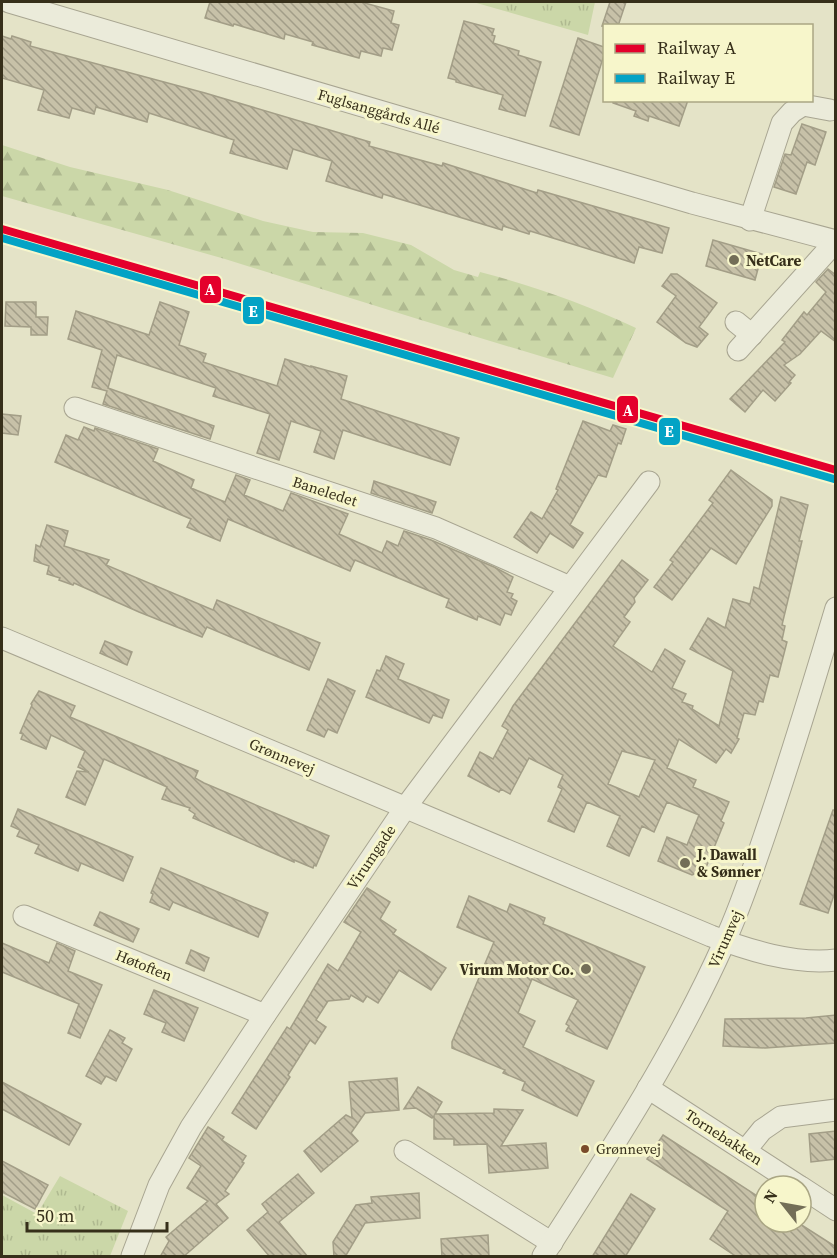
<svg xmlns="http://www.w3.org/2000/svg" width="837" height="1258" font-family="'Source Serif 4',serif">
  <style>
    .forest { fill: url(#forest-firs) }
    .park { fill: url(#park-tufts) }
    .building { fill: url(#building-back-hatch); stroke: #a39e87; stroke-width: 1.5; fill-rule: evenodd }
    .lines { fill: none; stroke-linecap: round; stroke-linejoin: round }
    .minor-casing { stroke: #a8a591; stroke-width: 23 }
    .minor { stroke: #ebebda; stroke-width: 21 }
    .rail-1-casing { stroke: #f7f6cb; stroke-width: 12 }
    .rail-2-casing { stroke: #f7f6cb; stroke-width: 12 }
    .rail-1 { stroke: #e4002b; stroke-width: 8 }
    .rail-2 { stroke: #03a3c5; stroke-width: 8 }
    .poi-dot { fill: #736e57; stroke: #f7f6cb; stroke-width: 2 }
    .bus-dot { fill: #7a4b2a; stroke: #f7f6cb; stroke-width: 2 }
    .labels { text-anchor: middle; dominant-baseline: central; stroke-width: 6; stroke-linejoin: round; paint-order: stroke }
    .bus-label { font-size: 14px; fill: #362f1a; stroke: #f7f6cb; text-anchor: start }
    .street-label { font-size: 15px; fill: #362f1a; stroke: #f7f6cb }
    .poi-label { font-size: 15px; font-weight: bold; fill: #362f1a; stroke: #f7f6cb; text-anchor: start }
    .line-badge { stroke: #f7f6cb; stroke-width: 2 }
    .badge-label { font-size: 16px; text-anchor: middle; font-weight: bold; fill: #fff }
  </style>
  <defs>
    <pattern id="forest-firs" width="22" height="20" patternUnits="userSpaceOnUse" patternTransform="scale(1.5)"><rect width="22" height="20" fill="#cbd7a8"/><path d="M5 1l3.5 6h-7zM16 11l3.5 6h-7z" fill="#afb990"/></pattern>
    <pattern id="park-tufts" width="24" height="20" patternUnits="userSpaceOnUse" patternTransform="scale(1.5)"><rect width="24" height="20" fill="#cbd7a8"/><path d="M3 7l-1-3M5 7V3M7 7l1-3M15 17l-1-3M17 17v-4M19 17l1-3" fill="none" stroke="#afb990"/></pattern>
    <pattern id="building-back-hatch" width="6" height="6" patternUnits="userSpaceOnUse" patternTransform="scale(1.5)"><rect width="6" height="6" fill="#c7c1a8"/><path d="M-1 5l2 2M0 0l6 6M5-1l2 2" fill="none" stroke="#a29d88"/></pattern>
  </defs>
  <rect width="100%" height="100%" fill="#e4e3c7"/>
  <path class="forest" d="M 2,145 L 70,167 L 168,190 L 263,221 L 313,232 L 363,233 L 411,245 L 454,270 L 478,277 L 480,272 C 534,286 585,304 636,328 L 613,378 L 421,320 L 225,259 L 2,196 Z"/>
  <g class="park">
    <polygon points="473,2 595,2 588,35"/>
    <polygon points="60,1176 128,1211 110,1256 2,1256 2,1195 37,1214"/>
  </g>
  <g class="building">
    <polygon points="210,2 361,2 394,11 391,23 399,25 392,50 383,48 381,56 361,51 359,58 312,45 313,42 285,34 284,39 234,24 233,26 205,18"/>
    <polygon points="610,2 626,2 618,26 602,26"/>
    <polygon points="464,21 494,29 492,35 495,36 493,43 519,51 518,55 541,62 525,116 499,109 503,95 456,82 456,80 448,78"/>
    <polygon points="2,36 11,39 12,36 31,42 30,46 205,93 333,131 370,142 369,146 442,166 443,163 537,193 538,190 669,228 662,253 639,247 634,263 530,231 529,234 503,226 502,230 383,194 382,198 326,181 332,161 293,149 287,169 230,153 234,140 149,113 147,122 96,107 94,114 72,108 69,118 38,110 44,90 2,78"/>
    <polygon points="578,38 604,47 604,55 579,135 550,126"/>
    <polygon points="613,100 688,100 679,126 649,116 648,121 634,116 636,111 613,103"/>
    <polygon points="802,124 826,132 815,165 807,162 796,194 774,187 785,154 791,155"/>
    <polygon points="713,240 762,254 755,280 706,266"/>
    <polygon points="828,269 836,275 836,342 821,331 800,354 784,365 795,375 789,382 791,383 775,401 763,390 745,412 730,399 785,342 782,340 804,312 807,315 826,292 816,282"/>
    <polygon points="671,274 677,274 717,303 699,327 708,334 697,347 686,343 657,322 676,296 662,286"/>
    <polygon points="6,302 36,302 36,317 48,317 47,335 31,335 31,327 5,326"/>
    <polygon points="160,302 189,312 179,345 206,354 203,362 277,386 285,359 311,367 311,366 347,376 341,399 459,438 450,465 343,430 334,459 314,452 321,431 291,421 279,460 257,453 270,414 213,396 216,388 117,355 108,388 214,426 210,439 103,404 107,391 92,387 102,350 68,339 76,311 149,335"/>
    <polygon points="2,414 21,416 18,435 2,433"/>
    <polygon points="583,421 610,431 613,425 626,429 621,444 618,443 606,477 598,475 570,525 583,533 573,548 550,533 537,553 514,537 531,512 542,519 558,490 556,489"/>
    <polygon points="84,427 94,431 95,428 158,449 153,461 194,480 191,488 225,502 236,475 250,480 244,495 283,511 291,493 348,514 339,534 382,553 387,541 398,546 404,531 431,540 494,567 513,577 507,592 513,594 511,598 517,601 511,615 505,613 500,625 478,616 477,620 446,607 449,599 355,560 350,571 228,519 220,541 187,527 191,519 55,462 66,435 78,440"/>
    <polygon points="731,470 772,500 772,506 736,564 711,548 672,600 654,587 673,562 670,560 713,503 709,500"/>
    <polygon points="374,481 436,502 432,513 371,493"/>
    <path d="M 781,497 L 808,505 L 799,541 L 802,541 L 782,625 L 785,626 L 782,640 L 787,642 L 778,677 L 770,675 L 763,702 L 759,701 L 755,715 L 744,713 L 737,738 L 739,739 L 731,753 L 726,749 L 716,763 L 679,739 L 667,768 L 696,780 L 693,787 L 729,802 L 721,821 L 724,823 L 705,870 L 692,875 L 658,861 L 667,837 L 687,845 L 699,815 L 667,802 L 654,832 L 642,826 L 629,856 L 607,846 L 620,816 L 587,802 L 574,832 L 548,821 L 562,789 L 558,787 L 563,775 L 529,758 L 510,794 L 501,789 L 499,792 L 468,776 L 480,752 L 493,759 L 508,730 L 502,726 L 513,706 L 622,560 L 648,580 L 634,598 L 635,602 L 624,617 L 630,622 L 613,646 L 652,672 L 665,649 L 685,661 L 672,688 L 686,694 L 682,702 L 693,706 L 692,709 L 719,726 L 733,671 L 690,649 L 708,618 L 725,628 L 733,599 L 750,604 L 754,587 L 759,589 ZM 622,751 L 655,760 L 639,797 L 608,784 Z"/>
    <polygon points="47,525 68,531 64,546 109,560 106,565 213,610 217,600 320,643 309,670 207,627 202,637 139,612 74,583 73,585 59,580 60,578 47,574 49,566 34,561 36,545 40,547"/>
    <polygon points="105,641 132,652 127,665 100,653"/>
    <polygon points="386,656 404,664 398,679 449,700 442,718 433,715 429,723 366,697 377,670 380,671"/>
    <polygon points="328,679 355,691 337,733 328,729 324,737 307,730"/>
    <polygon points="39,691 75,706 70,717 188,767 198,771 195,778 204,783 329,836 316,866 314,865 313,868 294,860 294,862 193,818 195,814 189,810 190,808 162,799 167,787 104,759 85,805 66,797 77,771 89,772 78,767 85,751 51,735 46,749 21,739 23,734 20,733 32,705 31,704"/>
    <polygon points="18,809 133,857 123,881 81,863 78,871 35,853 39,845 17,836 20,830 11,826"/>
    <polygon points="833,810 836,810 836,889 828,913 800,904"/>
    <polygon points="161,868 268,913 258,937 173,902 169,910 150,902 153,894 151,893"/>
    <polygon points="367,888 390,902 380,919 396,930 393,934 446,968 431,990 399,970 378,1003 367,996 363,1002 351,995 349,999 328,1001 316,1020 326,1027 315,1044 310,1040 288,1075 290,1077 256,1129 232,1113 287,1027 290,1029 328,964 338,971 361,932 344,922"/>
    <polygon points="469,896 507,912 510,904 545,918 543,924 645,967 607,1049 566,1031 569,1026 566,1024 578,1000 532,979 518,1013 535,1021 523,1047 594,1081 577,1116 522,1090 525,1082 503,1073 505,1070 452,1048 452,1042 494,942 457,927"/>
    <polygon points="100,912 139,929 133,942 94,925"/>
    <polygon points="2,943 49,963 57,943 75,951 68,971 102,985 80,1038 68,1033 79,1004 2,972"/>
    <polygon points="191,950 209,958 204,971 186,963"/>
    <polygon points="154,990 198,1008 184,1041 162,1032 166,1023 144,1014"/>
    <polygon points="836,1015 836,1043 765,1048 723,1046 725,1019 806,1018"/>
    <polygon points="110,1030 125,1038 122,1043 132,1049 116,1081 106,1076 101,1084 86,1076"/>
    <polygon points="397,1078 399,1110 365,1113 351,1133 358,1141 321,1172 304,1151 346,1115 352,1118 349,1082"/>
    <polygon points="2,1082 81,1124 69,1145 2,1109"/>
    <polygon points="418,1087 442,1102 435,1114 494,1113 494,1109 523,1110 501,1146 546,1143 548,1168 489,1173 487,1144 454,1145 454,1139 434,1139 434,1116 432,1118 416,1108 404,1109"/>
    <polygon points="208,1127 224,1137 222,1140 246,1156 242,1162 244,1163 225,1191 229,1194 216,1204 228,1218 183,1257 160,1257 169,1241 166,1237 208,1201 187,1188 201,1166 189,1158"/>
    <polygon points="836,1131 836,1159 811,1162 809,1134"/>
    <polygon points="663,1135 765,1201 765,1222 797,1222 836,1247 836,1257 737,1257 710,1239 728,1211 647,1159"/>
    <polygon points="2,1161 48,1185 35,1209 2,1192"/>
    <polygon points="298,1174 314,1193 279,1222 308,1257 270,1257 247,1230 268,1212 262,1204"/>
    <polygon points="419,1193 420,1218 365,1223 345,1257 334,1257 333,1242 356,1205 372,1203 371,1197"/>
    <polygon points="631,1194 655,1209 625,1257 592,1257"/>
    <polygon points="488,1235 489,1257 442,1257 441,1239"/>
  </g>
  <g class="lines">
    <g class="minor-casing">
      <g id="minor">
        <polyline points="9,2 692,203 836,241"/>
        <polyline points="750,220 782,123 792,112 803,105 830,110"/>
        <polyline points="736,322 752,335"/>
        <polyline points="738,350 835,242"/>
        <polyline points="75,408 436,528 570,587"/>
        <path d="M 2,638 L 711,936 C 748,950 795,965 836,960"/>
        <polyline points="24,916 265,1015"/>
        <polyline points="648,1088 799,1186"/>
        <polyline points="405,1151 552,1243"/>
        <polyline points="745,1151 762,1130 781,1117 836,1110"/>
        <polyline points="801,1187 836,1210"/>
        <polyline points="132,1256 159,1185 191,1127 265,1015 405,808 649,482"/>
        <path d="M 543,1256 C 608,1155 675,1053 724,943 C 740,909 752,872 764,837 C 790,761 813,685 836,608"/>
      </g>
    </g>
    <use href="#minor" class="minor"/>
    <g class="rail-1-casing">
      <polyline id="rail-1" points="2,229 836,470"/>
    </g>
    <g class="rail-2-casing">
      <polyline id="rail-2" points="2,238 834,479"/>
    </g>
    <use href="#rail-1" class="rail-1"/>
    <use href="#rail-2" class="rail-2"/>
  </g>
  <g class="poi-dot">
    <circle cx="734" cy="260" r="6"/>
    <circle cx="685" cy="863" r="6"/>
    <circle cx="586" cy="969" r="6"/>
  </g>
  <circle class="bus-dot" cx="585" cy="1149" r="5"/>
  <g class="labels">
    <g class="bus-label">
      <text x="596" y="1149">Grønnevej</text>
    </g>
    <g class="street-label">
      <text transform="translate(379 111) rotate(16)">Fuglsanggårds Allé</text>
      <text transform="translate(325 491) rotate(18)">Baneledet</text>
      <text transform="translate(282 756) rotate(23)">Grønnevej</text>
      <text transform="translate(371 857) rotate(-56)">Virumgade</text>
      <text transform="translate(725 939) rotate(-66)">Virumvej</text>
      <text transform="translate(144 965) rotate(22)">Høtoften</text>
      <text transform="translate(724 1137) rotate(33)">Tornebakken</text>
    </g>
    <g class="poi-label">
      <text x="746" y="260">NetCare</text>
      <text x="697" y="854">J. Dawall<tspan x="697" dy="17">&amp; Sønner</tspan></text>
      <text x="574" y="969" text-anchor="end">Virum Motor Co.</text>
    </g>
  </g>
  <g class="line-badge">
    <rect x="199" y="275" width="23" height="29" rx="6" fill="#e4002b"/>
    <rect x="242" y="296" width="23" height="29" rx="6" fill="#03a3c5"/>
    <rect x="616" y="395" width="23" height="29" rx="6" fill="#e4002b"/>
    <rect x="658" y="417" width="23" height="29" rx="6" fill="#03a3c5"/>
  </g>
  <g class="badge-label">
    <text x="210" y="295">A</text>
    <text x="253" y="317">E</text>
    <text x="628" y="416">A</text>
    <text x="669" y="437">E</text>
  </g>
  <rect width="837" height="1258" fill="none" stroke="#362f1a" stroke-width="6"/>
  <rect x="603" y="24" width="210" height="78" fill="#f7f6cb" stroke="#aaa684" stroke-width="1.5"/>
  <rect x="615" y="44" width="30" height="9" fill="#e4002b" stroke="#aaa684" stroke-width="1.5"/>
  <text x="657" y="54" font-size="18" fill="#362f1a">Railway A</text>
  <rect x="615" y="74" width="30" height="9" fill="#03a3c5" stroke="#aaa684" stroke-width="1.5"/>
  <text x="657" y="84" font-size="18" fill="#362f1a">Railway E</text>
  <g transform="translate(783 1204) rotate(301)"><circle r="28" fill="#f7f6cb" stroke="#aaa684" stroke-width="1.5"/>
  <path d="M0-4.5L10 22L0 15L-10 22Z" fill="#736e57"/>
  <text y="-9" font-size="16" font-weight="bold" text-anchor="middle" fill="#362f1a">N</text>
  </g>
  <path d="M27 1222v9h140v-9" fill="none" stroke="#362f1a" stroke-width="3"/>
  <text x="36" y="1222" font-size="18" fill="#362f1a" stroke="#f7f6cb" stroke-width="4.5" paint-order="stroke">50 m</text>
</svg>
